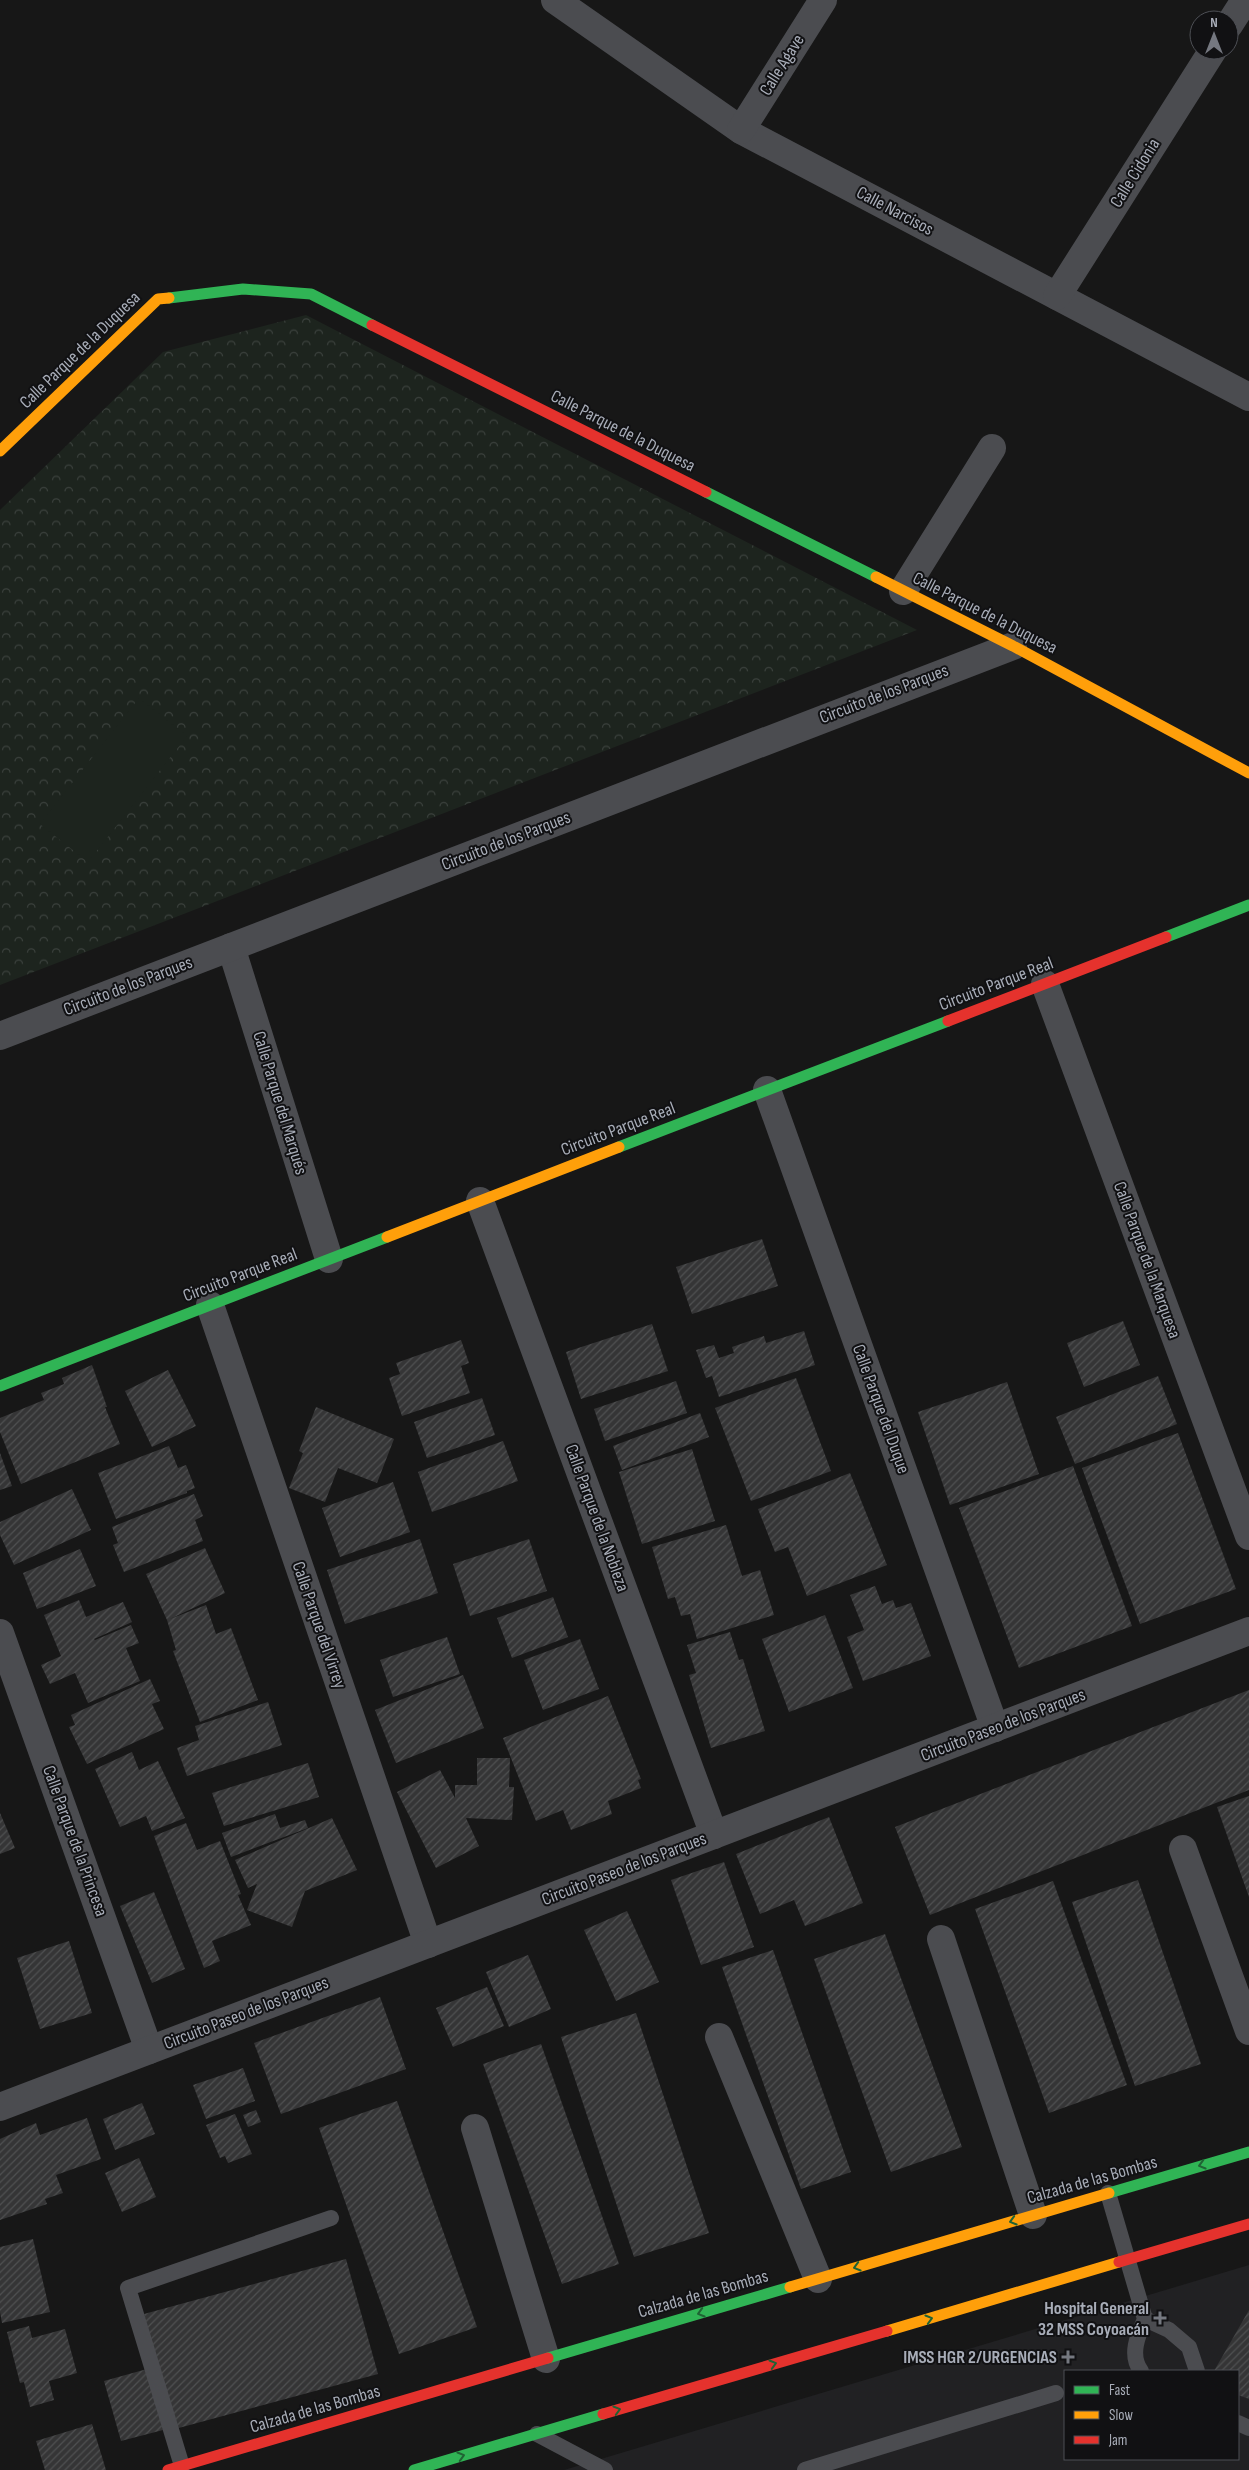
<svg xmlns="http://www.w3.org/2000/svg" width="1249" height="2470" font-family="'Sofia Sans Condensed',sans-serif">
  <style>
    .built { fill: #212123; fill-rule: evenodd }
    .park { fill: url(#park-crowns) }
    .pitch { fill: #1d241e }
    .building { fill: url(#building-hatch) }
    .lines { fill: none; stroke-linecap: round; stroke-linejoin: round }
    .lane { stroke: #4b4c50; stroke-width: 16 }
    .street { stroke: #4b4c50; stroke-width: 28 }
    .fast { stroke: #30b455; stroke-width: 11 }
    .slow { stroke: #ff9f0a; stroke-width: 11 }
    .jam { stroke: #e5322d; stroke-width: 11 }
    .oneway { stroke: #206234 }
    .poi-dot { fill: #757880; stroke: #111113; stroke-width: 2 }
    .labels { text-anchor: middle; dominant-baseline: central; stroke-width: 4; stroke-linejoin: round; paint-order: stroke }
    .street-label { font-size: 18px; fill: #a8adb8; stroke: #111113 }
    .poi-label { font-size: 18px; font-weight: bold; fill: #a8adb8; stroke: #111113; text-anchor: end }
  </style>
  <defs>
    <pattern id="park-crowns" width="20" height="18" patternUnits="userSpaceOnUse" patternTransform="scale(1.25)"><rect width="20" height="18" fill="#1d241e"/><path d="M2 6a3 3 0 1 1 6 0M12 15a3 3 0 1 1 6 0" fill="none" stroke="#3b413d"/></pattern>
    <pattern id="building-hatch" width="6" height="6" patternUnits="userSpaceOnUse" patternTransform="scale(1.25)"><rect width="6" height="6" fill="#353536"/><path d="M-1 1l2-2M0 6l6-6M5 7l2-2" fill="none" stroke="#4f5051"/></pattern>
  </defs>
  <rect width="100%" height="100%" fill="#171717"/>
  <path class="built" d="M 1249,2265 L 1249,2470 L 564,2470 ZM 1065,2371 L 1238,2371 L 1238,2459 L 1065,2459 Z"/>
  <polygon class="park" points="306,315 917,630 0,985 0,510 163,352"/>
  <polygon class="pitch" points="139,698 187,736 88,862 40,824"/>
  <g class="building">
    <polygon points="762,1239 778,1286 692,1314 676,1267"/>
    <polygon points="1123,1321 1140,1365 1084,1387 1067,1343"/>
    <polygon points="652,1324 668,1371 581,1399 566,1352"/>
    <polygon points="804,1331 815,1365 719,1397 712,1376 706,1378 696,1350 714,1345 719,1358 734,1353 732,1347 764,1336 766,1343"/>
    <polygon points="461,1340 469,1363 461,1366 470,1393 402,1416 389,1378 400,1374 396,1363"/>
    <polygon points="92,1365 107,1407 105,1407 120,1444 21,1484 0,1432 0,1418 44,1400 41,1393 64,1384 62,1378"/>
    <polygon points="168,1370 196,1426 152,1447 125,1391"/>
    <polygon points="1158,1376 1177,1424 1075,1464 1056,1417"/>
    <polygon points="796,1378 831,1471 751,1501 715,1408"/>
    <polygon points="676,1381 687,1413 605,1441 594,1409"/>
    <polygon points="1007,1382 1039,1474 950,1505 918,1412"/>
    <polygon points="482,1398 495,1435 427,1458 414,1422"/>
    <polygon points="316,1407 394,1439 377,1483 338,1468 325,1502 289,1488 303,1453 299,1451"/>
    <polygon points="700,1413 709,1437 622,1470 613,1446"/>
    <polygon points="1178,1433 1236,1589 1140,1624 1082,1468"/>
    <polygon points="503,1441 518,1481 432,1512 418,1472"/>
    <polygon points="169,1446 178,1468 186,1465 195,1488 187,1491 187,1493 116,1519 98,1473"/>
    <polygon points="692,1449 715,1521 642,1544 619,1472"/>
    <polygon points="0,1453 12,1486 0,1490"/>
    <polygon points="1073,1466 1132,1626 1019,1668 959,1508"/>
    <polygon points="850,1473 887,1565 807,1596 788,1547 775,1552 758,1509"/>
    <polygon points="393,1482 410,1532 340,1557 322,1508"/>
    <polygon points="72,1489 91,1530 14,1565 0,1535 0,1522"/>
    <polygon points="194,1494 203,1516 195,1520 203,1541 124,1572 113,1545 118,1543 112,1527"/>
    <polygon points="726,1525 742,1576 760,1570 774,1615 697,1639 690,1614 681,1616 675,1597 668,1599 652,1547"/>
    <polygon points="420,1539 438,1593 345,1624 327,1570"/>
    <polygon points="529,1539 547,1591 470,1616 453,1564"/>
    <polygon points="205,1548 225,1593 170,1619 206,1605 216,1634 231,1628 258,1700 200,1722 173,1651 176,1650 167,1620 146,1574"/>
    <polygon points="80,1549 96,1586 37,1609 23,1573"/>
    <polygon points="875,1586 882,1604 893,1600 896,1608 911,1603 931,1656 863,1681 847,1637 864,1630 850,1595"/>
    <polygon points="553,1597 568,1637 512,1658 497,1618"/>
    <polygon points="79,1600 86,1617 123,1602 132,1622 94,1639 95,1640 131,1625 139,1643 126,1648 140,1681 88,1703 75,1673 50,1684 41,1665 61,1656 44,1615"/>
    <polygon points="825,1615 853,1688 789,1712 762,1639"/>
    <polygon points="730,1632 739,1660 743,1659 765,1731 711,1748 689,1675 696,1673 687,1645"/>
    <polygon points="447,1637 460,1674 393,1697 380,1660"/>
    <polygon points="580,1639 599,1689 543,1710 524,1660"/>
    <polygon points="463,1675 484,1728 396,1763 375,1710"/>
    <polygon points="150,1679 160,1701 152,1704 164,1729 87,1764 69,1727 75,1725 71,1715"/>
    <polygon points="1249,1690 1249,1790 930,1915 895,1827"/>
    <polygon points="608,1696 641,1779 638,1780 641,1788 608,1801 612,1814 571,1830 563,1810 536,1821 503,1738"/>
    <polygon points="268,1702 282,1745 187,1776 177,1748 199,1740 195,1726"/>
    <polygon points="132,1752 139,1770 158,1761 185,1818 152,1831 146,1816 120,1827 95,1769"/>
    <polygon points="477,1758 510,1758 509,1787 514,1787 512,1820 466,1818 479,1846 436,1868 397,1792 440,1770 455,1798 455,1785 477,1785"/>
    <polygon points="308,1763 319,1797 224,1826 212,1793"/>
    <polygon points="1249,1796 1249,1897 1217,1807"/>
    <polygon points="0,1813 15,1848 0,1854"/>
    <polygon points="275,1814 280,1828 305,1820 308,1828 231,1857 222,1833"/>
    <polygon points="829,1817 863,1903 805,1926 794,1900 760,1914 736,1854"/>
    <polygon points="332,1818 357,1870 305,1891 292,1927 247,1910 257,1884 248,1888 235,1860"/>
    <polygon points="186,1823 197,1850 220,1841 241,1894 238,1895 251,1925 212,1941 220,1961 204,1968 154,1836"/>
    <polygon points="724,1862 754,1947 701,1965 671,1880"/>
    <polygon points="1138,1880 1201,2064 1135,2086 1072,1902"/>
    <polygon points="1053,1881 1127,2085 1049,2113 975,1909"/>
    <polygon points="154,1892 185,1969 152,1983 120,1906"/>
    <polygon points="627,1911 659,1982 616,2001 584,1930"/>
    <polygon points="885,1934 962,2147 891,2172 814,1959"/>
    <polygon points="69,1941 92,2013 40,2029 17,1958"/>
    <polygon points="773,1950 851,2172 801,2189 722,1967"/>
    <polygon points="528,1955 551,2009 509,2027 486,1972"/>
    <polygon points="487,1987 504,2026 453,2047 436,2008"/>
    <polygon points="380,1997 406,2069 281,2114 254,2043"/>
    <polygon points="636,2013 709,2233 634,2257 561,2037"/>
    <polygon points="541,2044 619,2264 562,2284 483,2064"/>
    <polygon points="243,2068 255,2101 206,2119 193,2085"/>
    <polygon points="397,2101 477,2327 399,2354 319,2128"/>
    <polygon points="142,2103 155,2134 115,2150 103,2119"/>
    <polygon points="256,2110 261,2122 248,2127 243,2115"/>
    <polygon points="235,2114 252,2154 228,2163 225,2156 220,2158 206,2125"/>
    <polygon points="87,2118 101,2159 56,2175 63,2193 45,2199 47,2204 0,2220 0,2139 36,2123 40,2135"/>
    <polygon points="139,2158 156,2197 122,2212 105,2173"/>
    <polygon points="33,2239 50,2312 2,2323 0,2312 0,2247"/>
    <polygon points="346,2259 378,2374 175,2429 144,2314"/>
    <polygon points="1249,2310 1249,2399 1238,2395 1238,2371 1214,2371"/>
    <polygon points="29,2326 32,2338 65,2329 77,2373 49,2381 54,2400 30,2407 24,2382 20,2383 7,2332"/>
    <polygon points="147,2369 163,2430 121,2441 104,2381"/>
    <polygon points="92,2424 106,2470 45,2470 36,2441"/>
  </g>
  <g class="lines">
    <g class="lane">
      <path d="M 1108,2193 L 1145,2319 C 1138,2335 1129,2355 1141,2371"/>
      <polyline points="1145,2319 1169,2330 1189,2347 1197,2371"/>
      <polyline points="1238,2423 1249,2428"/>
      <polyline points="537,2434 605,2470"/>
      <polyline points="182,2466 128,2288 331,2218"/>
      <polyline points="805,2470 1056,2393"/>
    </g>
    <g class="street">
      <polyline points="555,0 741,130 1249,397"/>
      <polyline points="1229,25 1245,0"/>
      <polyline points="741,130 823,0"/>
      <polyline points="1057,296 1213,50"/>
      <polyline points="903,591 992,448"/>
      <polyline points="231,947 329,1259"/>
      <polyline points="1045,984 1249,1536"/>
      <polyline points="0,1036 1013,646"/>
      <polyline points="767,1090 995,1728"/>
      <polyline points="480,1201 714,1835"/>
      <polyline points="210,1305 428,1944"/>
      <polyline points="0,1633 149,2050"/>
      <polyline points="1183,1849 1249,2031"/>
      <polyline points="941,1939 1033,2215"/>
      <polyline points="719,2037 818,2279"/>
      <polyline points="0,2107 1249,1631"/>
      <polyline points="475,2128 546,2359"/>
    </g>
    <g class="fast">
      <polyline points="169,298 243,289 311,294 372,325"/>
      <polyline points="706,492 876,577"/>
      <polyline points="1166,937 1249,905"/>
      <polyline points="619,1147 948,1021"/>
      <polyline points="0,1386 387,1237"/>
      <polyline points="1109,2193 1249,2152"/>
      <polyline points="548,2358 790,2287"/>
      <polyline points="414,2470 603,2414"/>
    </g>
    <g class="slow">
      <polyline points="0,451 158,299 169,298"/>
      <polyline points="876,577 1013,646 1249,773"/>
      <polyline points="387,1237 619,1147"/>
      <polyline points="790,2287 1109,2193"/>
      <polyline points="887,2331 1119,2262"/>
    </g>
    <g class="jam">
      <polyline points="372,325 706,492"/>
      <polyline points="948,1021 1166,937"/>
      <polyline points="1119,2262 1249,2224"/>
      <polyline points="603,2414 887,2331"/>
      <polyline points="168,2470 548,2358"/>
    </g>
  </g>
  <defs><path id="oneway-chevron" d="M-2-3.5L2.5 0L-2 3.5" fill="none" stroke-width="1.6" stroke-linecap="round" stroke-linejoin="round" transform="scale(1.25)"/></defs>
  <g class="oneway">
    <use href="#oneway-chevron" transform="translate(1202 2165) rotate(164)"/>
    <use href="#oneway-chevron" transform="translate(1013 2221) rotate(164)"/>
    <use href="#oneway-chevron" transform="translate(857 2267) rotate(164)"/>
    <use href="#oneway-chevron" transform="translate(701 2313) rotate(164)"/>
    <use href="#oneway-chevron" transform="translate(929 2319) rotate(-16)"/>
    <use href="#oneway-chevron" transform="translate(773 2364) rotate(-16)"/>
    <use href="#oneway-chevron" transform="translate(617 2410) rotate(-16)"/>
    <use href="#oneway-chevron" transform="translate(461 2456) rotate(-16)"/>
  </g>
  <g class="poi-dot">
    <path d="M1157.5 2310.5h5v5h5v5h-5v5h-5v-5h-5v-5h5z"/>
    <path d="M1065.5 2349.5h5v5h5v5h-5v5h-5v-5h-5v-5h5z"/>
  </g>
  <g class="labels">
    <g class="street-label">
      <text transform="translate(782 65) rotate(-58)">Calle Agave</text>
      <text transform="translate(1135 173) rotate(-58)">Calle Cidonia</text>
      <text transform="translate(895 211) rotate(28)">Calle Narcisos</text>
      <text transform="translate(80 350) rotate(-44)">Calle Parque de la Duquesa</text>
      <text transform="translate(623 431) rotate(27)">Calle Parque de la Duquesa</text>
      <text transform="translate(985 613) rotate(27)">Calle Parque de la Duquesa</text>
      <text transform="translate(884 694) rotate(-21)">Circuito de los Parques</text>
      <text transform="translate(506 841) rotate(-21)">Circuito de los Parques</text>
      <text transform="translate(996 984) rotate(-21)">Circuito Parque Real</text>
      <text transform="translate(128 986) rotate(-21)">Circuito de los Parques</text>
      <text transform="translate(280 1103) rotate(73)">Calle Parque del Marqués</text>
      <text transform="translate(618 1129) rotate(-21)">Circuito Parque Real</text>
      <text transform="translate(1147 1260) rotate(70)">Calle Parque de la Marquesa</text>
      <text transform="translate(240 1275) rotate(-21)">Circuito Parque Real</text>
      <text transform="translate(881 1409) rotate(70)">Calle Parque del Duque</text>
      <text transform="translate(597 1518) rotate(70)">Calle Parque de la Nobleza</text>
      <text transform="translate(319 1625) rotate(71)">Calle Parque del Virrey</text>
      <text transform="translate(1003 1725) rotate(-21)">Circuito Paseo de los Parques</text>
      <text transform="translate(75 1841) rotate(70)">Calle Parque de la Princesa</text>
      <text transform="translate(624 1869) rotate(-21)">Circuito Paseo de los Parques</text>
      <text transform="translate(246 2013) rotate(-21)">Circuito Paseo de los Parques</text>
      <text transform="translate(1092 2180) rotate(-16)">Calzada de las Bombas</text>
      <text transform="translate(703 2294) rotate(-16)">Calzada de las Bombas</text>
      <text transform="translate(315 2409) rotate(-16)">Calzada de las Bombas</text>
    </g>
    <g class="poi-label">
      <text x="1149" y="2308">Hospital General<tspan x="1149" dy="21">32 MSS Coyoacán</tspan></text>
      <text x="1057" y="2357">IMSS HGR 2/URGENCIAS</text>
    </g>
  </g>
  <rect x="1064" y="2370" width="175" height="90" fill="#111113" stroke="#4d4f55"/>
  <rect x="1074" y="2386" width="25" height="8" fill="#30b455" stroke="#4d4f55"/>
  <text x="1109" y="2395" font-size="15" fill="#a8adb8">Fast</text>
  <rect x="1074" y="2411" width="25" height="8" fill="#ff9f0a" stroke="#4d4f55"/>
  <text x="1109" y="2420" font-size="15" fill="#a8adb8">Slow</text>
  <rect x="1074" y="2436" width="25" height="8" fill="#e5322d" stroke="#4d4f55"/>
  <text x="1109" y="2445" font-size="15" fill="#a8adb8">Jam</text>
  <g transform="translate(1214 35)"><circle r="24" fill="#111113" stroke="#4d4f55"/>
  <path d="M0-4L9 19L0 12L-9 19Z" fill="#757880"/>
  <text y="-8" font-size="14" font-weight="bold" text-anchor="middle" fill="#a8adb8">N</text>
  </g>
</svg>
